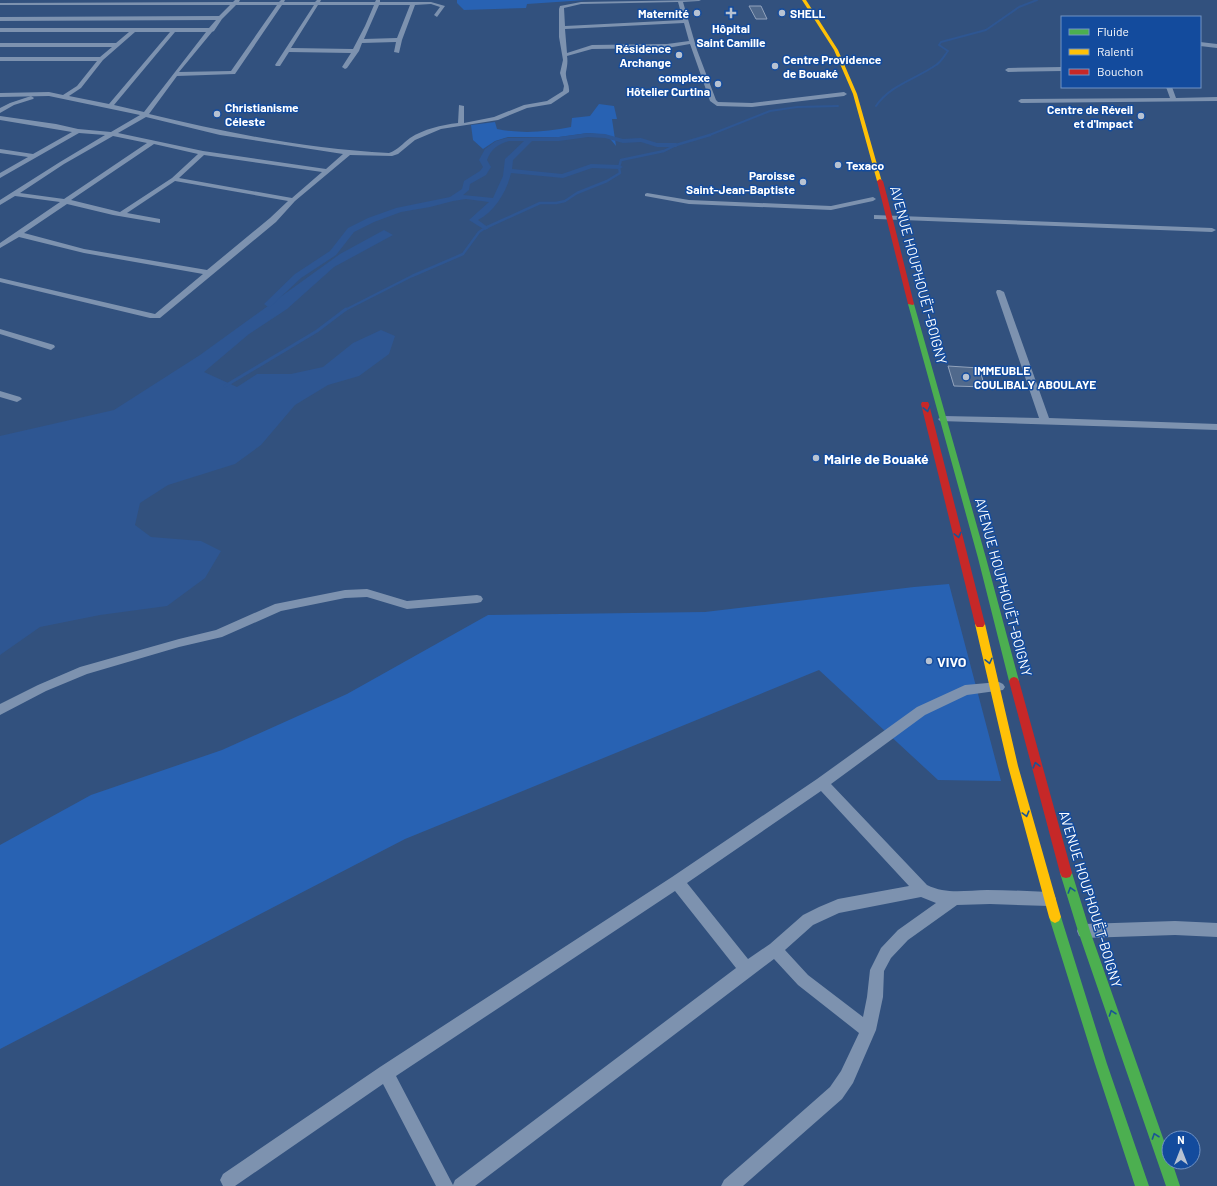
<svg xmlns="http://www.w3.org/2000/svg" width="1217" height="1186" font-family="Barlow,sans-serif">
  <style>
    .green { fill: #2862b3 }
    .water { fill: #2e5692 }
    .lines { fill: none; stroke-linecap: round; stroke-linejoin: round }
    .stream-far2 { stroke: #2e5692; stroke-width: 2 }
    .stream-far1 { stroke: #2e5692; stroke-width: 2.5 }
    .stream { stroke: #2e5692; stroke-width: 3 }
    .canal { fill: #2e5692; fill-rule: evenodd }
    .building { fill: #50698c; stroke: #92a3bc }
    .street { fill: #7d92af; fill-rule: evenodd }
    .fast { fill: #4caf50; fill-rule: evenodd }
    .slow { fill: #ffc107; fill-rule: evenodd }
    .jam { fill: #c62828; fill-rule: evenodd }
    .oneway { stroke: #195595 }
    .poi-dot { fill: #b7c2d2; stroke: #134b9d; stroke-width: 1.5 }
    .labels { text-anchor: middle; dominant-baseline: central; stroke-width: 3; stroke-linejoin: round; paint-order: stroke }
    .far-poi-label { font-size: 12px; font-weight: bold; fill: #fff; stroke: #134b9d; text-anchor: end }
    .street-label { font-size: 14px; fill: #fff; stroke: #134b9d }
    .poi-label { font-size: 14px; font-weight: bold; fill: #fff; stroke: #134b9d; text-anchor: start }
  </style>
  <rect width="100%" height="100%" fill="#32517e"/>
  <g class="green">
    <polygon points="457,0 586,0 527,4 526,8 464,10 457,3"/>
    <path d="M 599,104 L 614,106 L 617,119 L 612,119 L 616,146 L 607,135 L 588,133 L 559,137 L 508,137 L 495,141 L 483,149 L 473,140 L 471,125 L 495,122 L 497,129 C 522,134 546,132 571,127 L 572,118 L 590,116 Z"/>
    <polygon points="949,584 1001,781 938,780 819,670 405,839 0,1049 0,845 91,795 222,750 347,694 488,615 705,612 914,587"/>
  </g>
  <polygon class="water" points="384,230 393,235 334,267 287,309 249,334 204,372 237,387 257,374 291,374 323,367 353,343 381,330 395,336 389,354 359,376 328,385 295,405 261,445 235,464 168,485 140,503 135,525 151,537 201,541 221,551 205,578 167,606 100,615 40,627 0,655 0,436 114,410 200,355 340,254"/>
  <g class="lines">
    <g class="stream-far2">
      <path d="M 876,106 C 890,85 916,79 936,65 C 941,62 944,56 948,51 L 939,45 L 941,42 L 986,30 L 1019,7 L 1037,0"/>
      <polyline points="707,136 770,111 797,107 838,106"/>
    </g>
    <polyline class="stream-far1" points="345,310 412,276 463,254 479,232 485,228 540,203 556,203 565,201 577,193 607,181 620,173 619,167 621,160 664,151 676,145 710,135"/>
    <polyline class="stream" points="225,386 317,331 346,309"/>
    <path class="canal" d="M 588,133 L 605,134 L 623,139 L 641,138 L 657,143 L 676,143 L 679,145 L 676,147 L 657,147 L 641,142 L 623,143 L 605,138 L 588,137 L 559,141 L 532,141 L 513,160 L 512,169 L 562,174 L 591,164 L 619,165 L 623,167 L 619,169 L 592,168 L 563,178 L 511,173 C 507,191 495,211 478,220 L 489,228 L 485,230 L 469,220 L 489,202 L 466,199 L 453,201 L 430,207 L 401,212 L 374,222 L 354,232 L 336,255 L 301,278 L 271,306 L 268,307 L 264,304 L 295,274 L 330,251 L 348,228 L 368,218 L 396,208 L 450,197 L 462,189 L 464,181 L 480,171 L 483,167 L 479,160 L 485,149 L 496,141 L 507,138 L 559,137 ZM 509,141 L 524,141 L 505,159 L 503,176 L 493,198 L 463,195 L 469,190 L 470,184 L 486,175 L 491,167 L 487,160 C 491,149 498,144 509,141 Z"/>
  </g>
  <g class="building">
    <polygon points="749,6 761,6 767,19 756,19"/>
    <polygon points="948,366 979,368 985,387 954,386"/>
  </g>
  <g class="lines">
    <g class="street">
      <path d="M 235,0 L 240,0 L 239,2 L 279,2 L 281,0 L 285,0 L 284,2 L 315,2 L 317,0 L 321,0 L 320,2 L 375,2 L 376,0 L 380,0 L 380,2 L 431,2 L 445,6 L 437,17 L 434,15 L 440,7 L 431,4 L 415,5 L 402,40 L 399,53 L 394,52 L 396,42 L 362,43 L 359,51 L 347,68 L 345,69 L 342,67 L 351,53 L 289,52 L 280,66 L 276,66 L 275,65 L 314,5 L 282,5 L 235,74 L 177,76 L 149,114 C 228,133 308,149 389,153 C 398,150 403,143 410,138 C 424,129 441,125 458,123 L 459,105 L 464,106 L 464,123 L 494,117 L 524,105 L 547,101 L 563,91 L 564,86 L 560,73 L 563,60 L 559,37 L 559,9 L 560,6 L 581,2 L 701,0 L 699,1 L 683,2 L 697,50 L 716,100 L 718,102 L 752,103 L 844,92 L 847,94 L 844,96 L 752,107 L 717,106 L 710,101 L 690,44 L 667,48 L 592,49 L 567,56 C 568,62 567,67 566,72 C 565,79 570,85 569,92 L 551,104 L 527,108 L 498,120 L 441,129 L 415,140 L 398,154 L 392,156 L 350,155 L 295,201 L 276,222 L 160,318 L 150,318 L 0,282 L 0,278 L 155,314 L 203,274 L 84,253 L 19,237 L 0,248 L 0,243 L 60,202 L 15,196 L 0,205 L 0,200 L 60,162 L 105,135 L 79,133 L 0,178 L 0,173 L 28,157 L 0,153 L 0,149 L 33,154 L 72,132 L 0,120 L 0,116 L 56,124 L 78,129 L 111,132 L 140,115 L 49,96 L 0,97 L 0,93 L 49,92 L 63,95 L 77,86 L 97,61 L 0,61 L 0,57 L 100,57 L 112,47 L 0,47 L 0,43 L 116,43 L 129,32 L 0,32 L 0,28 L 209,28 L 216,20 L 0,21 L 0,17 L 219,16 L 230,5 L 0,5 L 0,3 L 233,2 ZM 678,2 L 683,20 L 565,26 L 564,8 L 581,4 ZM 236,5 L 277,5 L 231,71 L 179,72 L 212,32 L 214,31 L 222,19 ZM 318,5 L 374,5 L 365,26 L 353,49 L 291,48 ZM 379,5 L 410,5 L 397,38 L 364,39 ZM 684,23 L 689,41 L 667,44 L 592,45 L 567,53 L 565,29 ZM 135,32 L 170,32 L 109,104 L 69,96 L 81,88 L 103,60 ZM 175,32 L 206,32 L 144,112 L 114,105 ZM 146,117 L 220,135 L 343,154 L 326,169 L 203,151 L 118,133 ZM 113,136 L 147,143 L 64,199 L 20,193 L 64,164 ZM 154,144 L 198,154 L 172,178 L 120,212 L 71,200 ZM 204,155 L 322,172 L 292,198 L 179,178 ZM 175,181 L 288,201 L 270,218 L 207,270 L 84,249 L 24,233 L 67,204 L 113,215 L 160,223 L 160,219 L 127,213 Z"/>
      <polygon points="1200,42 1217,44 1217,48 1200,46"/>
      <polygon points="1062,67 1062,71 1008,72 1005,70 1008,68"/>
      <polygon points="1166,87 1172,87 1176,98 1217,97 1217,101 1021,103 1018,101 1021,99 1170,98"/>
      <polygon points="31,96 34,98 33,99 14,105 0,113 0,108 10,103"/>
      <polygon points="647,193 689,200 831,206 873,197 876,199 873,201 831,210 689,204 645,196 645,194"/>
      <polygon points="874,215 1212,228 1216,230 1212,232 877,219 874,219"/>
      <polygon points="997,290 1000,290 1004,292 1049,418 1217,424 1217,430 940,421 938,419 943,416 1039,418 996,292"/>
      <polygon points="0,329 54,345 55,347 51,350 0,334"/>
      <polygon points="0,391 20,397 22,399 17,402 0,397"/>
      <polygon points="367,589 407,601 477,595 481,596 483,599 481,602 477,603 407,609 367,597 345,598 281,611 222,637 179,647 87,674 46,691 0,715 0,704 38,685 80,667 179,639 216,630 275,604 345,590"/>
      <path d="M 999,682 L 1003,684 L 1005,687 L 1003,690 L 967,695 L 925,715 L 831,784 L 927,885 C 947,895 967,890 987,890 C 1008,890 1028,891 1049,892 L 1054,894 L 1056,899 L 1054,904 L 1049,906 L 990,904 L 957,905 L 908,940 L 891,958 L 884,971 L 883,997 L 876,1030 L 853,1083 L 842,1099 L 743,1186 L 721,1186 L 724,1180 L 830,1087 L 841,1071 L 859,1033 L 798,985 L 774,959 L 475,1186 L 436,1186 L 383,1084 L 235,1186 L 223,1186 L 220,1180 L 223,1174 L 380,1067 L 672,877 L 817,779 L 917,707 L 965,685 ZM 821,791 L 909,886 L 838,899 L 819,907 L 803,915 L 770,944 L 748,959 L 687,883 ZM 675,891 L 736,968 L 455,1180 L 453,1185 L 396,1076 ZM 921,897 L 936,903 L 898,930 L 881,948 L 870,970 L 867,997 L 863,1017 L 808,975 L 785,950 L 813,925 L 839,913 Z"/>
      <polygon points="1175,921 1217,923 1217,937 1175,935 1084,938 1079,936 1077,931 1079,926 1084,924"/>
    </g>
    <g class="fast">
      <polygon points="911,302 914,304 986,558 1019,681 1017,684 1014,685 1011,684 1009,681 978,558 908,304"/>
      <polygon points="1066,868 1070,869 1072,873 1090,931 1169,1155 1169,1162 1172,1162 1180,1186 1166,1186 1078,931 1060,873 1062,869"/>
      <polygon points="1055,911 1059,913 1061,917 1107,1064 1149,1186 1135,1186 1095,1064 1049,917 1051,913"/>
    </g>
    <g class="slow">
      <polygon points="802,0 806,0 838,50 857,94 882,182 877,181 853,94 834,50"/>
      <polygon points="980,620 983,621 985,624 1018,766 1061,917 1059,921 1055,923 1051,921 1049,917 1008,766 975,624 977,621"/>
    </g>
    <g class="jam">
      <polygon points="880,179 883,181 887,196 914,304 913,305 908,304 877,181"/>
      <polygon points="922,402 928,402 929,404 985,624 983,627 977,627 975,624 921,404"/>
      <polygon points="1014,677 1017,678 1019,681 1072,873 1070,877 1066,878 1062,877 1060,873 1009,681 1011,678"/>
    </g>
  </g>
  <defs><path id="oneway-chevron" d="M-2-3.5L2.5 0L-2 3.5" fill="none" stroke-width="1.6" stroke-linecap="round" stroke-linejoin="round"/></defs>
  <g class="oneway">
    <use href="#oneway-chevron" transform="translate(927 409) rotate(76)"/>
    <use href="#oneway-chevron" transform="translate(958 535) rotate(76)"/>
    <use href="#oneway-chevron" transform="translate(989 661) rotate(77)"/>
    <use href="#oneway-chevron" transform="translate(1036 765) rotate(-105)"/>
    <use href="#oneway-chevron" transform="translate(1026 814) rotate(75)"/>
    <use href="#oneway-chevron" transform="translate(1071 890) rotate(-107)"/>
    <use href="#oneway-chevron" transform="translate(1112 1013) rotate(-109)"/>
    <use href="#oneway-chevron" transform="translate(1155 1136) rotate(-109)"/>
  </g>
  <g class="poi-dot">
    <circle cx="697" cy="13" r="4"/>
    <path d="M729 7h4v4h4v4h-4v4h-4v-4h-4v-4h4z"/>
    <circle cx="782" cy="13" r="4"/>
    <circle cx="679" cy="55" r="4"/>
    <circle cx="775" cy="66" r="4"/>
    <circle cx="718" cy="84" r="4"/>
    <circle cx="217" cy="114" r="4"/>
    <circle cx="1141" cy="116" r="4"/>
    <circle cx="838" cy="165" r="4"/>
    <circle cx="803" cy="182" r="4"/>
    <circle cx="966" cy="377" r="4"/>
    <circle cx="816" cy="458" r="4"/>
    <circle cx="929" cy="661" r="4"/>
  </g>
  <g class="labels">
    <g class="far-poi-label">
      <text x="689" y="13">Maternité</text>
      <text x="790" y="13" text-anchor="start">SHELL</text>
      <text x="731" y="28" text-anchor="middle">Hôpital<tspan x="731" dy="14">Saint Camille</tspan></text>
      <text x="671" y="48">Résidence<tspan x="671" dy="14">Archange</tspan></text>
      <text x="783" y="59" text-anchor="start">Centre Providence<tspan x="783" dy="14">de Bouaké</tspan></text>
      <text x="710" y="77">complexe<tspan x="710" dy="14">Hôtelier Curtina</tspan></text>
      <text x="225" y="107" text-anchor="start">Christianisme<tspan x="225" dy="14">Céleste</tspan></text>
      <text x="1133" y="109">Centre de Réveil<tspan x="1133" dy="14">et d'Impact</tspan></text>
      <text x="846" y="165" text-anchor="start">Texaco</text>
      <text x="795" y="175">Paroisse<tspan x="795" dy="14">Saint-Jean-Baptiste</tspan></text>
      <text x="974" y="370" text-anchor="start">IMMEUBLE<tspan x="974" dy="14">COULIBALY ABOULAYE</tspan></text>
    </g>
    <g class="street-label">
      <text transform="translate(919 275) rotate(75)">AVENUE HOUPHOUËT-BOIGNY</text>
      <text transform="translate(1004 587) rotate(75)">AVENUE HOUPHOUËT-BOIGNY</text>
      <text transform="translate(1091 899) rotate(73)">AVENUE HOUPHOUËT-BOIGNY</text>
    </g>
    <g class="poi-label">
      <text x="824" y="458">Mairie de Bouaké</text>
      <text x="937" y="661">VIVO</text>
    </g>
  </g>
  <rect x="1061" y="16" width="140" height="72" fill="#134b9d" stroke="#7193c4"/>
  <rect x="1069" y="29" width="20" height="6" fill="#4caf50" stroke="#7193c4"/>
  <text x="1097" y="36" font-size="12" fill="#ffffff">Fluide</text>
  <rect x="1069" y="49" width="20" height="6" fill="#ffc107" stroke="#7193c4"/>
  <text x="1097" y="56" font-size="12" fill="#ffffff">Ralenti</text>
  <rect x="1069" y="69" width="20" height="6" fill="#c62828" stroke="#7193c4"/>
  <text x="1097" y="76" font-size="12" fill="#ffffff">Bouchon</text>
  <g transform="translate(1181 1150)"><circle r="19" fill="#134b9d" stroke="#7193c4"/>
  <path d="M0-3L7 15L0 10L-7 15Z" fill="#b7c2d2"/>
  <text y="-6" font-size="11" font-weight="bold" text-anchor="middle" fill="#ffffff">N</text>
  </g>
</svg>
